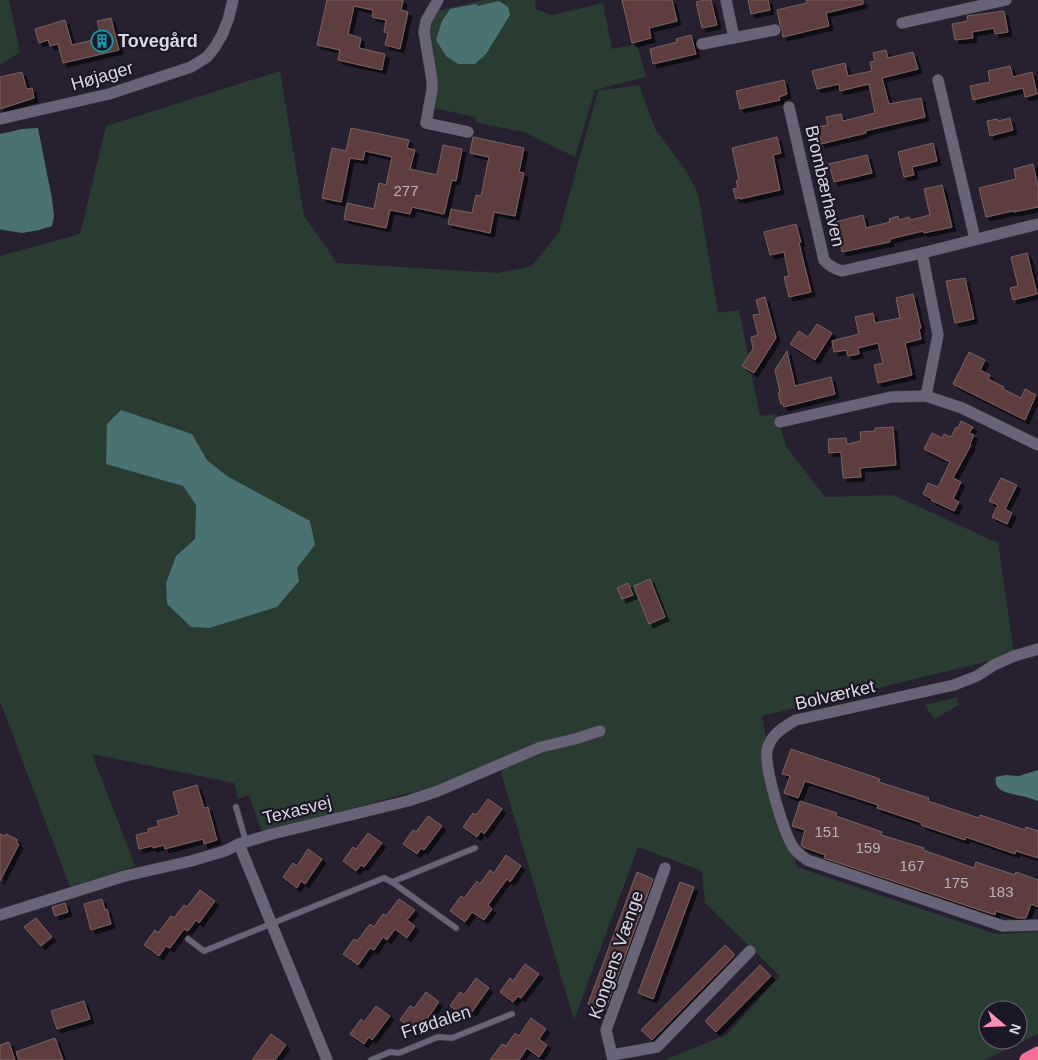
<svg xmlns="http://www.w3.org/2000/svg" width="1038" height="1060" font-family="Helvetica,sans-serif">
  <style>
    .green { fill: #293c32; fill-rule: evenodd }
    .water { fill: #4a7273 }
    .building { fill: #5d3d3c; stroke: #7b6261; filter: url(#shadow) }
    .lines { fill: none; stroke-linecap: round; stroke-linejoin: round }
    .lane-casing { stroke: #403a48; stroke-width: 7 }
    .street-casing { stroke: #403a48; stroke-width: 12 }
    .highway-casing { stroke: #403a48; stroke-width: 16 }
    .lane { stroke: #696377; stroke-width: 5.5 }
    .street { stroke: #696377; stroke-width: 11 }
    .highway { stroke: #f76f98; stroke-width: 15 }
    .labels { text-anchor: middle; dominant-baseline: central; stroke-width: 4.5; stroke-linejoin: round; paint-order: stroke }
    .number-label { font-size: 15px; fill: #bbb0b8 }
    .poi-label { font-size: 18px; font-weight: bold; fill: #dad7e2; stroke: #1c1727; text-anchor: start }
    .street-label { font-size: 18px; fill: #dad7e2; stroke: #1c1727 }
  </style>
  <defs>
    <filter id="shadow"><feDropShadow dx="4" dy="4" stdDeviation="0" flood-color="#0009"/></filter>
  </defs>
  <rect width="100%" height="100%" fill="#262031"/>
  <g class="green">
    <polygon points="0,0 9,0 20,52 0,65"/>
    <polygon points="483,0 535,0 536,9 552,15 603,3 612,49 637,44 646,77 595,90 575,157 524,132 477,123 475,117 434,108 429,31 436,11"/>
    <path d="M 280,71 L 304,216 L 337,263 L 498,273 L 532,266 L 559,232 L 598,91 L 639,85 L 655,129 L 687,172 L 698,194 L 718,313 L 739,310 L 760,416 L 776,414 L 786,446 L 825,497 L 893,495 L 998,543 L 1014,655 L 762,716 L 774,781 L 797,867 L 996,934 L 1038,932 L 1038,1034 L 985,1060 L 665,1060 L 726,1035 L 780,976 L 705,903 L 702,871 L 638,847 L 574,1020 L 500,769 L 262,832 L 249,795 L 238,799 L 234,783 L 92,754 L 135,866 L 70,887 L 0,701 L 0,256 L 80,234 L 106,126 ZM 192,434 L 207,460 L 227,476 L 309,521 L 315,545 L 297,568 L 209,628 L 191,627 L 167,604 L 166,583 L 176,557 L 195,539 L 196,505 L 183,486 ZM 988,1010 L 1018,1010 L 1018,1040 L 988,1040 Z"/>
    <polygon points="957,697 959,705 934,719 925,705"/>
  </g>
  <g class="water">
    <polygon points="499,1 508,7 510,15 486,54 475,64 458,64 446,56 436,40 442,21 450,9 476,4 478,6"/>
    <polygon points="38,128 52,199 54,216 52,226 39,230 22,233 3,230 0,229 0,134 22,129"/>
    <polygon points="121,410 192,434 207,460 227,476 310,521 315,545 297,568 299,581 277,607 209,628 191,627 167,604 166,583 176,556 195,539 196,505 183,486 106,464 107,424"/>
    <path d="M 1038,770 L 1038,801 C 1034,800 1030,798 1026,797 C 1016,794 992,794 996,777 L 1006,775 L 1019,776 Z"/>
  </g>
  <g class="building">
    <polygon points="327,0 403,0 401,10 408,12 400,49 385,45 388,33 384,32 386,20 372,17 373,10 354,6 348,34 361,38 359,48 385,54 382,70 338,60 340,50 317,45"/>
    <polygon points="622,0 672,0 677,21 649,28 651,38 632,43"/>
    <polygon points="704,0 711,0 717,25 702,28 696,2"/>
    <polygon points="748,0 768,0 770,10 751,14"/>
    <polygon points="806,0 863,0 863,4 826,13 829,26 783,37 782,28 780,25 777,10 807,3"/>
    <polygon points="1004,11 1008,32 995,34 994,28 972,32 973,38 955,40 952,24 968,21 967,16"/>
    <polygon points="111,18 119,50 63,63 58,44 50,46 48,40 39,43 35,29 65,20 72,45 102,38 97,21"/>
    <polygon points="691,35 696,54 653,64 650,49 677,42 676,39"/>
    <polygon points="886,50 888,58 913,52 918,69 882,78 889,104 921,98 925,117 865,131 866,133 821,144 817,127 828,125 826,117 841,114 843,121 875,113 869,84 840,91 839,84 817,89 812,71 845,63 848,76 872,71 870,62 875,61 873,53"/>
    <polygon points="1010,66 1013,77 1032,72 1037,94 1025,97 1023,88 973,100 970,86 990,82 988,71"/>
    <polygon points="22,72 26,87 27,89 32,88 34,98 0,109 0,77"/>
    <polygon points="784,80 787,94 779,97 780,100 740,109 736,91"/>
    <polygon points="1010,118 1013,130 990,136 987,121 997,119 998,121"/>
    <polygon points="351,128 409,140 407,148 415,150 410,169 437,175 443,145 462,149 456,181 452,180 444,214 412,207 410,214 390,210 386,228 344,219 347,203 374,209 379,183 386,185 392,157 365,151 363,160 350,158 341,202 322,198 332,148 346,151"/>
    <polygon points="473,137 524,148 519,172 524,173 515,216 494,212 490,233 448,224 451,209 472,213 476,195 481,196 489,157 470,153"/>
    <polygon points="777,137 781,153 773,155 780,190 740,199 740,197 736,199 733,189 738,188 736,181 739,180 732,148"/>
    <polygon points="933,143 937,161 912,167 914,175 904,177 898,152"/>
    <polygon points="867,155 872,173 834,182 829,164"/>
    <polygon points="1033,164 1038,187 1038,207 1014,212 1013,211 986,217 979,188 1016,179 1014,169"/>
    <polygon points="942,185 952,227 924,233 923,231 890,239 890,242 842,252 835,222 863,215 866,228 890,222 889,219 898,216 899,220 909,217 910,220 930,215 924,189"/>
    <polygon points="796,224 801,242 799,243 811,292 789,297 784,277 789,276 784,252 770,255 764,232"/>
    <polygon points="1027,253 1037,294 1013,300 1010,288 1018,286 1011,257"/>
    <polygon points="965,278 974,319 955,323 946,281"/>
    <polygon points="913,294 921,328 919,329 921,339 905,343 912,375 878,383 874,365 883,363 878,343 858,348 859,354 848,356 846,350 834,352 832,341 859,334 855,317 873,313 875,323 900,318 896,298"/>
    <polygon points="765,297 776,338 754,373 742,366 753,349 751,337 758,335 753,315 760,314 756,300"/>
    <polygon points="817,324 832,333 815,360 790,344 799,331 808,337"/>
    <polygon points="787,351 795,386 831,377 835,394 784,407 783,404 781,404 778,393 780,392 775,370"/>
    <polygon points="969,352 985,360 980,370 990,375 988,379 1004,387 1003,389 1021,398 1025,389 1036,395 1025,420 953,384"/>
    <polygon points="961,421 973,427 969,433 974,435 970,444 971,445 953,478 961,482 953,499 959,502 954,511 931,500 932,499 923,494 928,483 938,487 950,462 924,449 932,433 942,438 944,434 951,437 956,427 958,428"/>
    <polygon points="893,427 896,465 860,468 861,477 843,478 841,452 829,453 828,439 846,438 847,444 861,441 860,432 875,431 875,428"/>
    <polygon points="1001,478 1017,485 1005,509 1012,513 1007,524 992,517 998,505 989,501"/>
    <polygon points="650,579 665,617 649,624 634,586"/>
    <polygon points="628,583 633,595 622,599 617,588"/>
    <polygon points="791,749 880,779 879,782 929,798 928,801 979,818 980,815 1025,830 1026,827 1038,831 1038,858 1016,851 1015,854 966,837 965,840 921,825 922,823 877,808 878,805 805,781 798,798 784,793 790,776 782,774"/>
    <polygon points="197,785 204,808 208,807 217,840 204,844 203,839 165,849 164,845 153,848 152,846 139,849 136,835 148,832 148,829 159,826 157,821 179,815 173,792"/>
    <polygon points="488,799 502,809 484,834 481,831 477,837 463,827 473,813 476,815"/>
    <polygon points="800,801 837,813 836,816 882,832 881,835 924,848 923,850 974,868 976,862 1015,875 1016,872 1038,880 1038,907 1031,904 1026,918 1018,918 996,911 995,915 824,858 825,855 803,847 801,845 805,830 792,826"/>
    <polygon points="428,816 442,826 424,850 421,848 417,854 403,844 413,830 416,832"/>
    <polygon points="368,833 382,843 364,867 361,865 356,871 343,861 353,847 356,849"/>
    <polygon points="0,834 5,836 6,834 18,840 16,842 19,844 0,881"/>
    <polygon points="308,849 322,859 305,884 301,881 297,888 283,877 293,863 297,866"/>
    <polygon points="506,855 521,866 510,882 507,879 488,905 492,909 484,920 472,912 465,922 450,911 461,896 464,898 477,881 480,884 490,870 494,873"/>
    <polygon points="637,872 653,879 605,1011 588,1004"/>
    <polygon points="680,882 694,887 653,999 638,993"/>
    <polygon points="200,890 215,901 199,923 196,920 188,931 184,929 170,948 166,946 159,956 144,945 155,930 158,933 171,916 174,918 184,905 187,907"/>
    <polygon points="102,899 105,910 107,909 111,924 91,930 84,904"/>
    <polygon points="399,899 415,910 407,920 415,926 407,938 395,929 387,940 383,937 374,950 370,948 358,965 343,954 354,939 357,941 370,924 374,927 383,914 386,916"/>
    <polygon points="65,903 68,912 55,916 52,907"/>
    <polygon points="36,918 52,937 41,946 24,927"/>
    <polygon points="725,945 735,955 652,1040 641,1030"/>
    <polygon points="525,964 539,974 521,998 518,996 513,1002 500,992 510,978 513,981"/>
    <polygon points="760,965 771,976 716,1032 705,1021"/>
    <polygon points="476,978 489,988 472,1012 469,1010 464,1016 450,1006 460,992 464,995"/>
    <polygon points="426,992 439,1002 422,1026 418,1024 414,1030 400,1020 410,1006 414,1008"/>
    <polygon points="84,1001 90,1019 57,1029 51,1011"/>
    <polygon points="376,1006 390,1016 372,1040 369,1037 364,1044 350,1034 361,1019 364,1022"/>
    <polygon points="531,1018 546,1029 539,1039 547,1045 539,1057 527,1048 519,1060 490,1060 502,1044 506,1046 515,1033 519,1036"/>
    <polygon points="271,1034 286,1045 275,1060 252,1060"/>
    <polygon points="55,1038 63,1060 19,1060 16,1052"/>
    <polygon points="9,1042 15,1060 0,1060 0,1045"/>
  </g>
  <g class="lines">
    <g class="lane-casing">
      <g id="lane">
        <polyline points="236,807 246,842"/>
        <polyline points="392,882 456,928"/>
        <polyline points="188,939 204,951 384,878 392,882 475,848"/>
        <polyline points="371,1060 390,1052 399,1053 438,1037 452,1038 512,1014"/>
      </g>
    </g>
    <g class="street-casing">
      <g id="street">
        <polyline points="438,0 426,21 424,32 432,80 432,90 426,123 468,132"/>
        <polyline points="726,0 734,38"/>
        <polyline points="902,23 1006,0"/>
        <polyline points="702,44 775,30"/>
        <polyline points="938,80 975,239"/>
        <path d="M 789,107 L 824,260 C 829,266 834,269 842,271 L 922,253 L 1038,224"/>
        <polyline points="0,119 109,94 191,67 207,57 215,47 222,35 228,20 233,0"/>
        <polyline points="922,253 938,335 926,396"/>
        <polyline points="780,422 891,397 926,396 962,408 1038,445"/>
        <path d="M 1038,649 L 1014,656 L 994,665 L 977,676 L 954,685 L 796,720 C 784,727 771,734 767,750 C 764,767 783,831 793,847 C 796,852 802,856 807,860 L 1003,926 L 1038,925"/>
        <polyline points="239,844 327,1060"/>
        <polyline points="0,915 125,876 191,861 225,851 239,844 272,834 408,801 438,791 541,747 575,739 600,731"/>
        <polyline points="612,1055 606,1030 665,868"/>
        <polyline points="613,1060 612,1055 657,1047 750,951"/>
      </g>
    </g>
    <g class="highway-casing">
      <polyline id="highway" points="1027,1060 1038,1054"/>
    </g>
    <use href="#lane" class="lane"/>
    <use href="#street" class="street"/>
    <use href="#highway" class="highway"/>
  </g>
  <defs>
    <g id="building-ring" transform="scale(1.125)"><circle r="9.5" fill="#1c1727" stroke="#0f9aa8" stroke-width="1.5"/><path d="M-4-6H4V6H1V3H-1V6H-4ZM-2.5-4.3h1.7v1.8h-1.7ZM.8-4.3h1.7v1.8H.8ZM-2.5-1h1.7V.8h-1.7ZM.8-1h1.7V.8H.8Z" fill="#0f9aa8"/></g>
  </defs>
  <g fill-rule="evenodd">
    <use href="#building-ring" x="102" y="41"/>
  </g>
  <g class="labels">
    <g class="number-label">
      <text x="406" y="190">277</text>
      <text x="827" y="831">151</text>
      <text x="868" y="847">159</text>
      <text x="912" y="865">167</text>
      <text x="956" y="882">175</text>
      <text x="1001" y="891">183</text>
    </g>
    <g class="poi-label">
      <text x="118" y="41">Tovegård</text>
    </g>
    <g class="street-label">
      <text transform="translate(102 76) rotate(-16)">Højager</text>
      <text transform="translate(825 186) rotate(77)">Brombærhaven</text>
      <text transform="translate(835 695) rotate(-13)">Bolværket</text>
      <text transform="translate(297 810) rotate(-14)">Texasvej</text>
      <text transform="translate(616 955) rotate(-71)">Kongens Vænge</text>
      <text transform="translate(436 1022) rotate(-18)">Frødalen</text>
    </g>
  </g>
  <g transform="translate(1003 1025) rotate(109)"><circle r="24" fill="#1c1727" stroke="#686472"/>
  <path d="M0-4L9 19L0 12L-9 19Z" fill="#ff8ebb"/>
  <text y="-8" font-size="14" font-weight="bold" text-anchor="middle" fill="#dad7e2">N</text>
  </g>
</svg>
